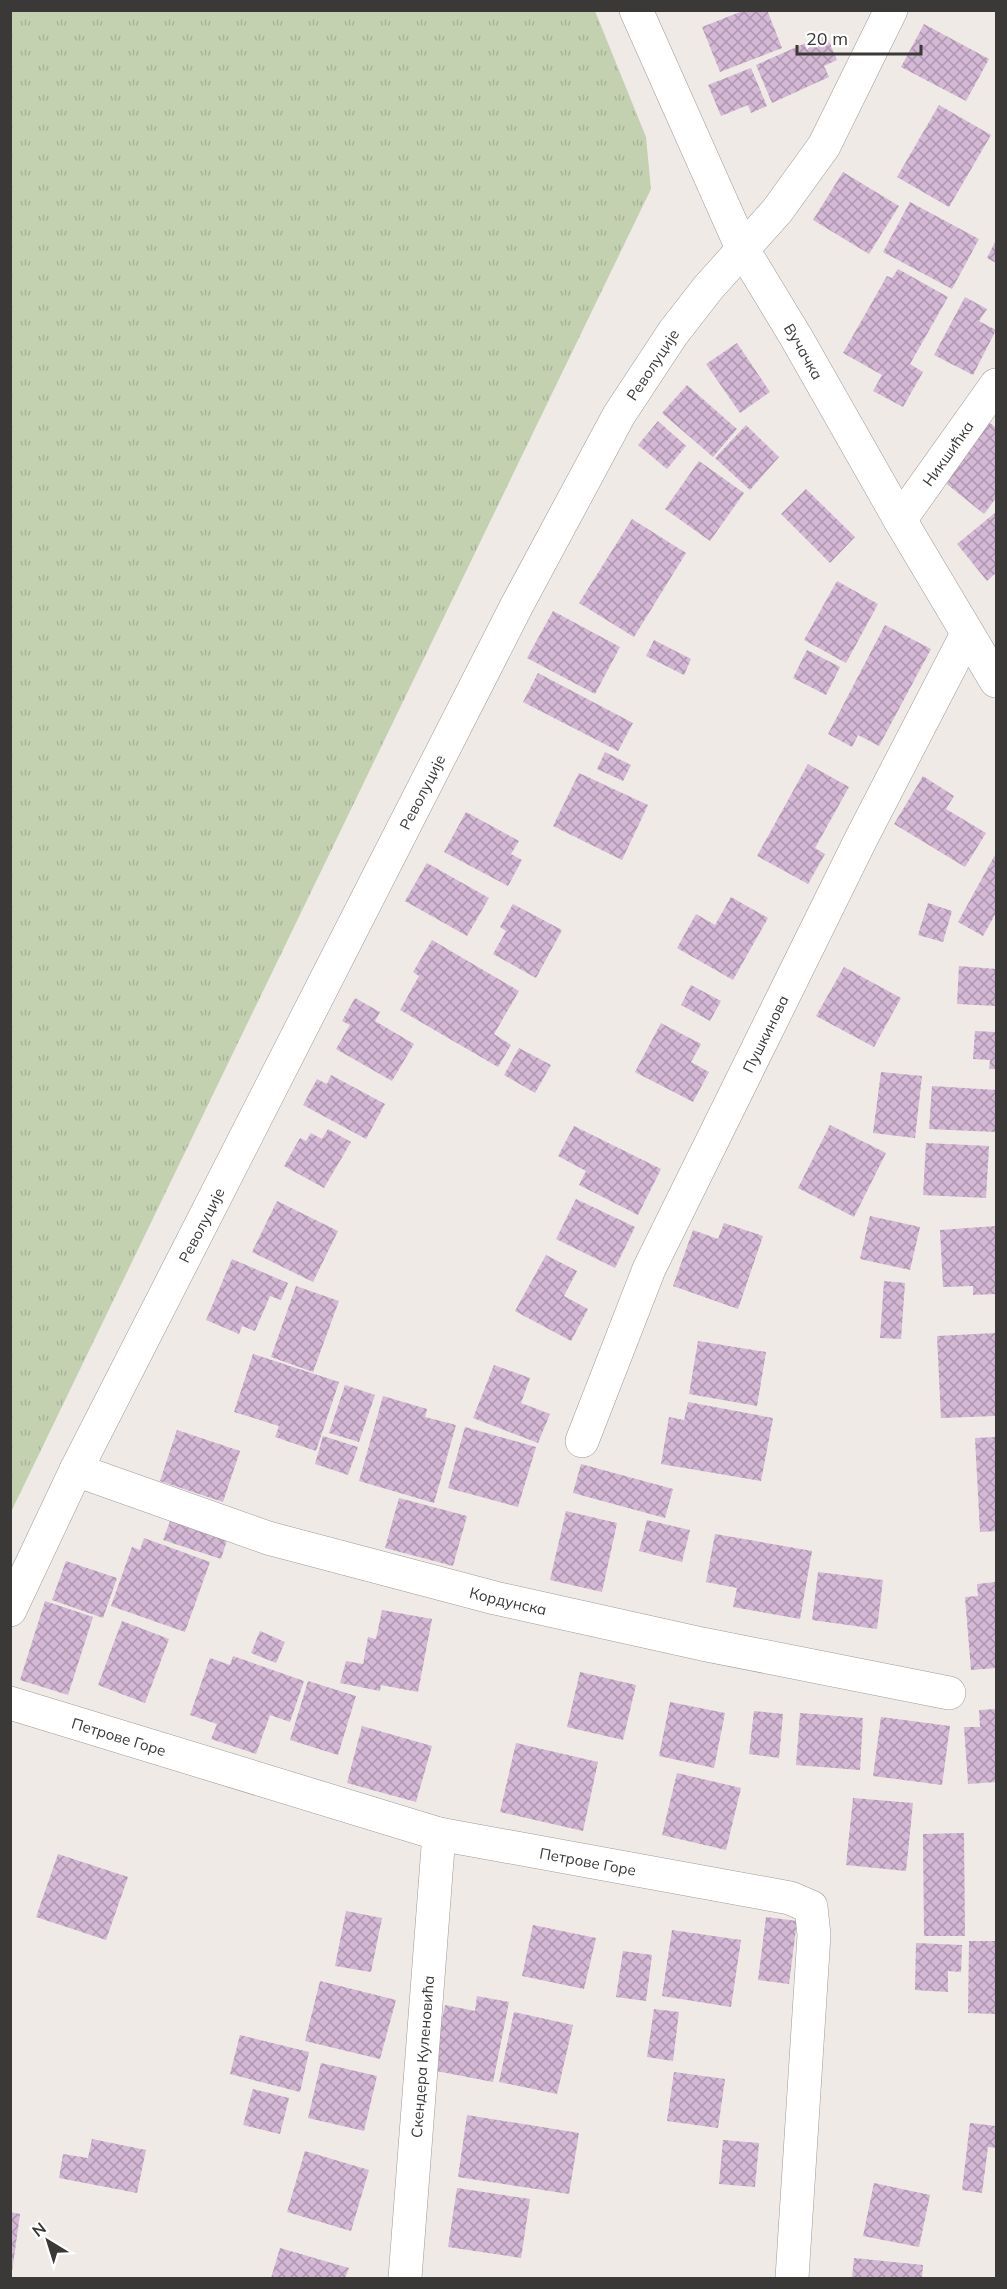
<svg xmlns="http://www.w3.org/2000/svg" width="1007" height="2289" font-family="Mulish,sans-serif">
  <style>
    .grass { fill: url(#grass-tufts) }
    .building { fill: url(#building-cross-hatch) }
    .lines { fill: none; stroke-linecap: round; stroke-linejoin: round }
    .minor-casing { stroke: #9f9a97; stroke-width: 34 }
    .tertiary-casing { stroke: #9f9a97; stroke-width: 34 }
    .minor { stroke: #fff; stroke-width: 33 }
    .tertiary { stroke: #fff; stroke-width: 33 }
    .labels { text-anchor: middle; dominant-baseline: central; stroke-width: 6; stroke-linejoin: round; paint-order: stroke }
    .street-label { font-size: 15px; fill: #3b3937; stroke: #fff }
  </style>
  <defs>
    <pattern id="grass-tufts" width="24" height="20" patternUnits="userSpaceOnUse" patternTransform="scale(1.5)"><rect width="24" height="20" fill="#c3d1b1"/><path d="M3 7l-1-3M5 7V3M7 7l1-3M15 17l-1-3M17 17v-4M19 17l1-3" fill="none" stroke="#a8b499"/></pattern>
    <pattern id="building-cross-hatch" width="8" height="8" patternUnits="userSpaceOnUse" patternTransform="scale(1.5)"><rect width="8" height="8" fill="#d4b8d5"/><path d="M0 0l8 8M0 8l8-8" fill="none" stroke="#ad97ae"/></pattern>
  </defs>
  <rect width="100%" height="100%" fill="#efeae6"/>
  <polygon class="grass" points="11,10 595,11 646,137 651,189 11,1512"/>
  <g class="building">
    <polygon points="745,10 767,10 782,48 720,72 702,27"/>
    <polygon points="924,24 989,59 966,101 901,67"/>
    <polygon points="826,34 837,60 824,66 829,77 772,103 756,65"/>
    <polygon points="751,68 767,106 751,113 748,105 721,116 708,85"/>
    <polygon points="939,105 991,135 949,207 897,177"/>
    <polygon points="843,172 899,206 869,254 813,220"/>
    <polygon points="910,202 979,239 952,289 883,252"/>
    <polygon points="996,240 996,263 987,258"/>
    <polygon points="898,269 948,297 910,364 923,372 903,407 873,391 882,375 843,353 887,276 892,278"/>
    <polygon points="965,297 987,309 979,321 996,330 973,375 934,355"/>
    <polygon points="737,343 770,392 740,413 706,364"/>
    <polygon points="687,385 737,429 713,457 662,413"/>
    <polygon points="658,421 686,446 667,469 638,445"/>
    <polygon points="989,422 996,428 996,498 984,514 943,481"/>
    <polygon points="746,425 779,457 750,490 715,458"/>
    <polygon points="699,461 744,493 710,541 665,509"/>
    <polygon points="806,489 855,537 830,563 781,514"/>
    <polygon points="996,512 996,573 987,581 957,544"/>
    <polygon points="632,519 686,553 634,637 579,603"/>
    <polygon points="837,581 878,604 846,663 804,640"/>
    <polygon points="553,611 620,647 595,694 527,658"/>
    <polygon points="885,625 931,649 879,746 858,735 852,747 828,734"/>
    <polygon points="654,640 691,659 684,675 646,656"/>
    <polygon points="807,650 840,667 826,695 793,678"/>
    <polygon points="538,673 633,723 618,751 523,702"/>
    <polygon points="605,752 631,765 623,781 597,769"/>
    <polygon points="808,764 849,787 815,848 825,854 808,884 757,856"/>
    <polygon points="579,773 648,805 622,860 553,826"/>
    <polygon points="923,776 954,796 946,809 986,833 965,867 894,824"/>
    <polygon points="466,812 519,841 511,854 522,860 508,886 444,852"/>
    <polygon points="996,853 996,913 983,936 958,922"/>
    <polygon points="427,863 489,898 467,936 405,901"/>
    <polygon points="731,897 768,918 733,980 677,948 696,914 715,925"/>
    <polygon points="928,903 952,911 943,942 918,935"/>
    <polygon points="513,904 562,930 536,978 493,954 506,931 500,927"/>
    <polygon points="432,940 519,991 494,1034 511,1045 498,1067 400,1010 419,976 413,972"/>
    <polygon points="959,966 996,969 996,1006 957,1004"/>
    <polygon points="844,967 901,998 874,1047 816,1016"/>
    <polygon points="691,985 721,1001 710,1021 681,1005"/>
    <polygon points="355,998 380,1012 375,1021 414,1044 392,1081 336,1049 350,1025 342,1021"/>
    <polygon points="661,1023 701,1044 691,1062 709,1072 693,1102 635,1072"/>
    <polygon points="975,1031 996,1032 996,1069 989,1069 990,1060 973,1059"/>
    <polygon points="519,1048 551,1065 535,1093 504,1075"/>
    <polygon points="881,1072 922,1076 915,1138 873,1133"/>
    <polygon points="331,1075 385,1104 366,1139 303,1105 317,1079 327,1084"/>
    <polygon points="932,1086 996,1090 996,1132 929,1129"/>
    <polygon points="830,1125 886,1153 854,1217 798,1188"/>
    <polygon points="574,1126 661,1169 638,1215 579,1185 586,1171 558,1156"/>
    <polygon points="328,1129 351,1142 324,1188 284,1166 300,1138 306,1141 311,1133 322,1139"/>
    <polygon points="926,1143 989,1146 986,1198 923,1195"/>
    <polygon points="576,1199 635,1227 615,1268 556,1239"/>
    <polygon points="277,1201 338,1231 313,1282 252,1252"/>
    <polygon points="870,1216 920,1227 910,1270 860,1259"/>
    <polygon points="724,1223 763,1236 738,1309 673,1286 693,1230 718,1239"/>
    <polygon points="996,1226 996,1294 973,1295 973,1286 943,1287 940,1230"/>
    <polygon points="546,1255 577,1271 564,1296 588,1309 571,1341 515,1311"/>
    <polygon points="232,1259 288,1283 281,1300 270,1296 255,1331 242,1326 239,1334 206,1320"/>
    <polygon points="884,1281 905,1283 901,1339 880,1338"/>
    <polygon points="296,1286 339,1301 313,1372 271,1357"/>
    <polygon points="996,1333 996,1416 941,1418 937,1336"/>
    <polygon points="698,1341 766,1352 757,1406 689,1394"/>
    <polygon points="253,1354 339,1382 316,1451 275,1437 279,1426 234,1412"/>
    <polygon points="494,1365 530,1378 521,1403 550,1414 538,1443 473,1418"/>
    <polygon points="345,1385 375,1395 359,1442 329,1433"/>
    <polygon points="383,1396 427,1409 425,1417 456,1425 434,1503 359,1481"/>
    <polygon points="688,1402 773,1418 761,1481 661,1464 669,1417 684,1420"/>
    <polygon points="465,1427 536,1447 518,1507 448,1488"/>
    <polygon points="177,1430 240,1451 223,1502 160,1481"/>
    <polygon points="323,1436 358,1447 348,1475 315,1464"/>
    <polygon points="996,1437 996,1531 980,1532 975,1438"/>
    <polygon points="581,1464 673,1489 665,1518 573,1493"/>
    <polygon points="399,1498 467,1516 453,1566 385,1548"/>
    <polygon points="566,1511 617,1523 602,1592 550,1580"/>
    <polygon points="172,1516 229,1534 221,1559 163,1540"/>
    <polygon points="647,1520 690,1530 682,1562 639,1551"/>
    <polygon points="715,1534 812,1551 800,1619 733,1607 737,1588 706,1582"/>
    <polygon points="144,1538 210,1562 185,1632 111,1606 132,1547 140,1550"/>
    <polygon points="66,1561 117,1578 103,1618 52,1600"/>
    <polygon points="818,1572 883,1580 877,1629 812,1620"/>
    <polygon points="996,1582 996,1668 971,1670 965,1597 978,1596 977,1584"/>
    <polygon points="45,1601 93,1617 68,1695 20,1680"/>
    <polygon points="382,1610 432,1619 418,1692 381,1685 380,1691 340,1683 346,1661 363,1664 368,1637 376,1639"/>
    <polygon points="122,1621 169,1639 145,1703 98,1685"/>
    <polygon points="260,1631 285,1642 276,1663 251,1653"/>
    <polygon points="233,1656 304,1681 290,1722 270,1715 256,1754 211,1739 217,1724 190,1715 210,1658 230,1665"/>
    <polygon points="580,1672 636,1685 623,1740 567,1727"/>
    <polygon points="308,1681 356,1696 338,1755 290,1740"/>
    <polygon points="670,1702 725,1713 714,1768 659,1756"/>
    <polygon points="996,1709 996,1782 968,1784 964,1727 980,1727 979,1710"/>
    <polygon points="754,1711 783,1714 779,1758 749,1754"/>
    <polygon points="800,1713 863,1718 860,1770 796,1765"/>
    <polygon points="881,1717 950,1726 942,1785 873,1776"/>
    <polygon points="362,1726 432,1746 416,1802 347,1783"/>
    <polygon points="516,1743 598,1762 583,1831 500,1812"/>
    <polygon points="677,1773 741,1788 726,1850 662,1835"/>
    <polygon points="853,1798 913,1803 906,1871 846,1865"/>
    <polygon points="964,1833 965,1936 924,1936 923,1834"/>
    <polygon points="58,1854 128,1877 106,1940 36,1917"/>
    <polygon points="346,1911 382,1918 371,1972 335,1966"/>
    <polygon points="766,1917 797,1921 789,1984 758,1980"/>
    <polygon points="533,1925 596,1938 584,1989 522,1976"/>
    <polygon points="672,1930 741,1940 731,2007 662,1996"/>
    <polygon points="969,1941 996,1941 996,2014 968,2013"/>
    <polygon points="916,1943 962,1945 961,1972 948,1971 948,1992 915,1990"/>
    <polygon points="623,1951 652,1955 646,2001 616,1997"/>
    <polygon points="320,1981 396,2000 380,2059 305,2041"/>
    <polygon points="477,1996 509,2002 493,2082 431,2070 445,2005 475,2011"/>
    <polygon points="654,2009 679,2012 673,2061 647,2057"/>
    <polygon points="514,2012 573,2025 557,2094 499,2082"/>
    <polygon points="240,2035 309,2052 300,2092 230,2074"/>
    <polygon points="321,2063 377,2076 364,2131 308,2118"/>
    <polygon points="674,2072 725,2079 718,2128 667,2121"/>
    <polygon points="253,2089 289,2098 280,2134 243,2125"/>
    <polygon points="467,2115 579,2133 569,2194 458,2177"/>
    <polygon points="970,2123 996,2126 996,2148 988,2147 982,2193 962,2190"/>
    <polygon points="92,2139 146,2150 137,2193 59,2178 63,2154 88,2158"/>
    <polygon points="723,2140 759,2143 755,2187 719,2184"/>
    <polygon points="305,2151 369,2170 351,2231 287,2212"/>
    <polygon points="874,2183 930,2195 919,2247 863,2236"/>
    <polygon points="457,2188 530,2199 521,2258 448,2247"/>
    <polygon points="10,2212 20,2214 12,2272 10,2272"/>
    <polygon points="280,2248 349,2268 345,2278 271,2278"/>
    <polygon points="854,2258 923,2265 922,2278 852,2278"/>
  </g>
  <g class="lines">
    <g class="minor-casing">
      <g id="minor">
        <path id="s1" d="M 900,520 L 996,385"/>
        <path id="s2" d="M 582,1441 L 649,1269 L 861,839 L 967,634"/>
        <path id="s3" d="M 76,1470 L 268,1538 L 495,1598 L 702,1644 L 949,1693"/>
        <path id="s4" d="M 10,1703 L 439,1834 L 790,1898 L 811,1907 L 814,1935 L 792,2278"/>
        <path id="s5" d="M 405,2278 L 439,1834"/>
      </g>
    </g>
    <g class="tertiary-casing">
      <g id="tertiary">
        <path id="s6" d="M 636,10 L 742,248 L 796,337 L 900,520 L 996,681"/>
        <path id="s7" d="M 10,1610 L 76,1470 L 517,605 L 619,415 L 673,333 L 708,288 L 777,211 L 824,146 L 891,10"/>
      </g>
    </g>
    <use href="#minor" class="minor"/>
    <use href="#tertiary" class="tertiary"/>
  </g>
  <g class="labels">
    <g class="street-label">
      <text stroke="none"><textPath href="#s6" startOffset="381">Вучачка</textPath></text>
      <text stroke="none"><textPath href="#s7" startOffset="1402">Револуције</textPath></text>
      <text stroke="none"><textPath href="#s1" startOffset="82">Никшићка</textPath></text>
      <text stroke="none"><textPath href="#s7" startOffset="916">Револуције</textPath></text>
      <text stroke="none"><textPath href="#s2" startOffset="447">Пушкинова</textPath></text>
      <text stroke="none"><textPath href="#s7" startOffset="430">Револуције</textPath></text>
      <text stroke="none"><textPath href="#s3" startOffset="452">Кордунска</textPath></text>
      <text stroke="none"><textPath href="#s4" startOffset="114">Петрове Горе</textPath></text>
      <text stroke="none"><textPath href="#s4" startOffset="600">Петрове Горе</textPath></text>
      <text stroke="none"><textPath href="#s5" startOffset="222">Скендера Куленовића</textPath></text>
    </g>
  </g>
  <rect width="1007" height="2289" fill="none" stroke="#3b3937" stroke-width="24"/>
  <g transform="translate(48 2241) rotate(322)" stroke="#ffffff" stroke-width="4.5" paint-order="stroke">
  <path d="M0-4.5L10 22L0 15L-10 22Z" fill="#3b3937"/>
  <text y="-9" font-size="16" font-weight="bold" text-anchor="middle" fill="#3b3937">N</text>
  </g>
  <path d="M797 45v9h124v-9" fill="none" stroke="#3b3937" stroke-width="3"/>
  <text x="806" y="45" font-size="18" fill="#3b3937" stroke="#ffffff" stroke-width="4.5" paint-order="stroke">20 m</text>
</svg>
